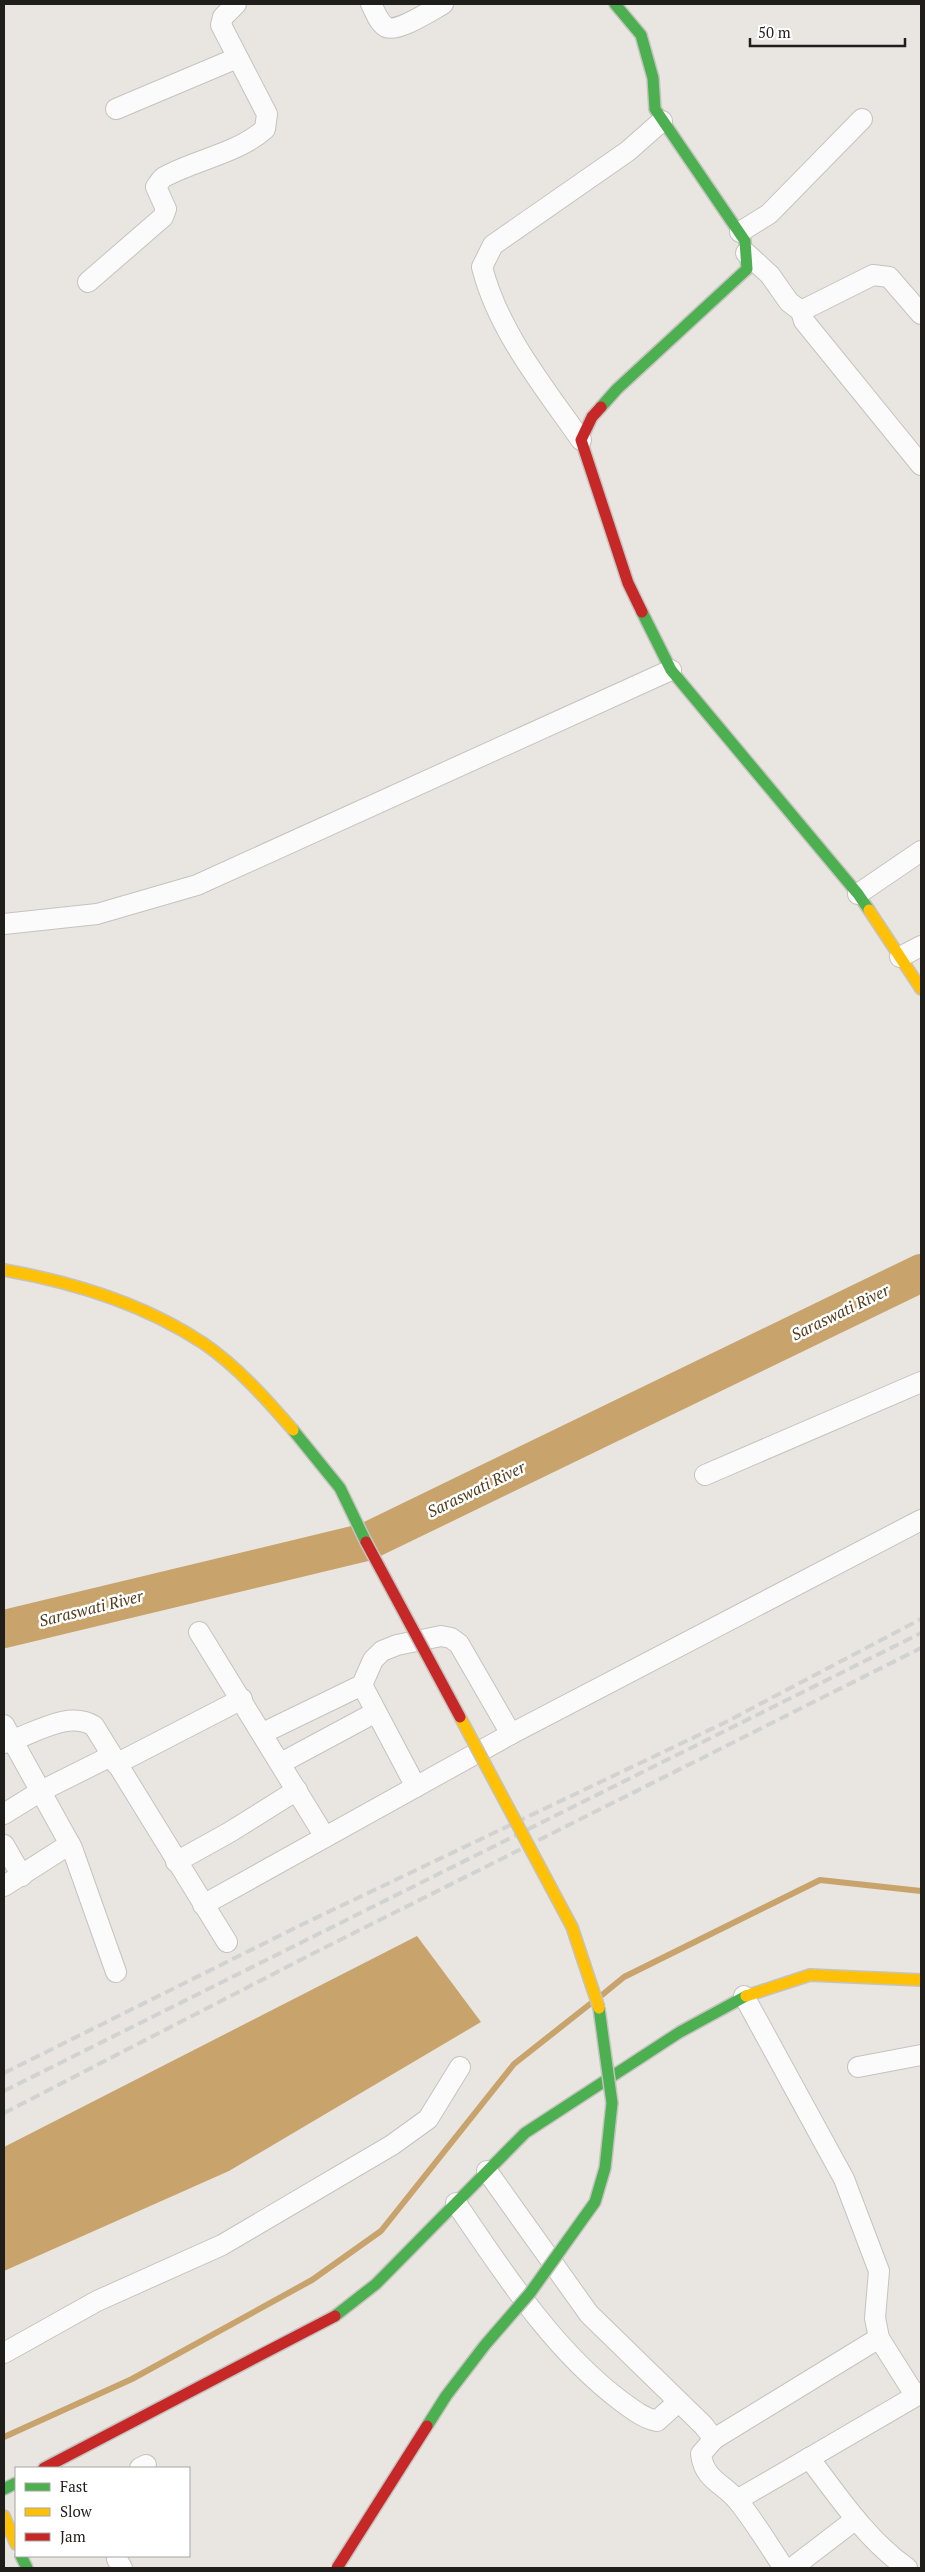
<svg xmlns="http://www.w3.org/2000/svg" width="925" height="2572" font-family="'PT Serif',serif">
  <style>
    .water { fill: #c8a46c }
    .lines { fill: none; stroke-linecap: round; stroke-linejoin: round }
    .stream { stroke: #c8a46c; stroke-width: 6 }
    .river { stroke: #c8a46c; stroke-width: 38 }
    .street-casing { stroke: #c5c3bf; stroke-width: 22 }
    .fast-casing { stroke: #c5c3bf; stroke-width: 14 }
    .slow-casing { stroke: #c5c3bf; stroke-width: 14 }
    .jam-casing { stroke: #c5c3bf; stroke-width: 14 }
    .street { stroke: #fcfbfb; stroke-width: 20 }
    .fast { stroke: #4caf50; stroke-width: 11 }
    .slow { stroke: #ffc107; stroke-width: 11 }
    .jam { stroke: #c62828; stroke-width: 11 }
    .rail { stroke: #d2d2d0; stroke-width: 4; stroke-dasharray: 10 5; stroke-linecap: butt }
    .fast-bridge-casing { stroke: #c5c3bf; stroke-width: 14; stroke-linecap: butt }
    .slow-bridge-casing { stroke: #c5c3bf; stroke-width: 14; stroke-linecap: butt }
    .jam-bridge-casing { stroke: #c5c3bf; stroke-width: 14; stroke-linecap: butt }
    .fast-bridge { stroke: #4caf50; stroke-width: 11 }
    .slow-bridge { stroke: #ffc107; stroke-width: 11 }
    .jam-bridge { stroke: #c62828; stroke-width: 11 }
    .labels { text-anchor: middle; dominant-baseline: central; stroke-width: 5; stroke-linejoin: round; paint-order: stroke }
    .water-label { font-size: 16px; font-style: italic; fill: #523c1b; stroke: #fff }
  </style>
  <rect width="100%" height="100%" fill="#e9e6e2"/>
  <polygon class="water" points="417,1936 481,2022 229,2171 4,2271 4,2147"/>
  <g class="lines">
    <g class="stream">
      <polyline points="602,1995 624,1977 820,1880 921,1891"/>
      <polyline points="4,2437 132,2379 312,2280 381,2231 514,2064 590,2004"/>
    </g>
    <polyline class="river" points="4,1629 366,1542 921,1273"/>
    <g class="street-casing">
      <g id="street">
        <path d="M 371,4 C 375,11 378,22 386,27 C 397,33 432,10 443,4"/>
        <polyline points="116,109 237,58"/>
        <polyline points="740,232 769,214 862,119"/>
        <polyline points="746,253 770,275 789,302 801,311 873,275 889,277 921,314"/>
        <path d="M 88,282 L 163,217 L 166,209 L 156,187 C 159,183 161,178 166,176 C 198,159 238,153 265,129 L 267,114 L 221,25 L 223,17 L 236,4"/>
        <polyline points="801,311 804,321 921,465"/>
        <path d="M 581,440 C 544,387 498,331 482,267 L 493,245 L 628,151 L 662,121"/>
        <polyline points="858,894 921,851"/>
        <polyline points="4,924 97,914 197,885 671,670"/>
        <polyline points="900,957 921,946"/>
        <polyline points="705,1475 921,1382"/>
        <polyline points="199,1632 325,1837"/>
        <polyline points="362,1685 416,1787"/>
        <polyline points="4,1725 72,1848 116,1972"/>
        <polyline points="263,1733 362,1685 373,1660 382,1651 397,1645 441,1636 451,1638 459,1644 511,1734"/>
        <path d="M 4,1743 C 31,1736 67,1709 94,1726 L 227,1942"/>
        <polyline points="281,1763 376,1712"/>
        <polyline points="116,1764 242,1699"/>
        <polyline points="4,1814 41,1791 111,1756"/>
        <polyline points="4,1845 22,1876"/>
        <polyline points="176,1862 230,1832 297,1790"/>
        <polyline points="4,1886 70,1844"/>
        <polyline points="203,1905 511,1734 921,1520"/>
        <polyline points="744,1996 844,2179 879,2271 875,2318 879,2338 915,2395"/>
        <polyline points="858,2067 921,2055"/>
        <path d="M 487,2171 L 589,2314 L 703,2425 L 714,2439 L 701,2454 C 704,2480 723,2483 738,2501 C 755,2522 769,2546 784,2568"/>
        <path d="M 456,2203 C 504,2273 552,2349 621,2401 C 632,2409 643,2418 657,2421 L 678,2402"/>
        <polyline points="4,2353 97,2301 222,2245 392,2145 428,2119 460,2067"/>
        <polyline points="714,2439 879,2338"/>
        <path d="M 809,2458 C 839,2497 866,2539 907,2568"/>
        <polyline points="140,2468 146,2465"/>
        <polyline points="737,2500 921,2393"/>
        <polyline points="117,2559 122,2568"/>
        <polyline points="792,2568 856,2519"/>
      </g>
    </g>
    <g class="fast-casing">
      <g id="fast">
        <polyline points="601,407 617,389 747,269 745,241 655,109 653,78 641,35 615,4"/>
        <polyline points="642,612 671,670 858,894 869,910"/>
        <polyline points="293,1430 340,1488 366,1542"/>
        <polyline points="335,2316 376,2284 525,2133 680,2032 746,1996"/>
        <polyline points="4,2489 16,2483"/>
        <polyline points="21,2556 27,2568"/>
      </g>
    </g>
    <g class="slow-casing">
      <g id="slow">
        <polyline points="869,910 921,989"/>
        <path d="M 4,1270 C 73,1282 144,1304 203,1343 C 237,1366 267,1400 293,1430"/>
        <polyline points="746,1996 810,1975 921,1980"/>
        <polyline points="4,2516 16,2544"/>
      </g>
    </g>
    <g class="jam-casing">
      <g id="jam">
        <polyline points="601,407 592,417 581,440 628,583 642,612"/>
        <polyline points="44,2468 335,2316"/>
      </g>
    </g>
    <use href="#street" class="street"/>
    <use href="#fast" class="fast"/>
    <use href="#slow" class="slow"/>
    <use href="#jam" class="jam"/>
    <g class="rail">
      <polyline points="4,2073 301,1925 724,1723 921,1619"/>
      <polyline points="4,2091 921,1633"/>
      <polyline points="4,2113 314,1953 921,1648"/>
    </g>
    <g class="fast-bridge-casing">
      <polyline id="fast-bridge" points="427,2426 446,2396 485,2345 530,2293 595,2202 605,2168 612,2103 599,2008"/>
    </g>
    <g class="slow-bridge-casing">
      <polyline id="slow-bridge" points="460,1717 572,1927 599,2008"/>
    </g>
    <g class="jam-bridge-casing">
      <g id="jam-bridge">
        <polyline points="366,1542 460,1717"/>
        <polyline points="337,2568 427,2426"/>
      </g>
    </g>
    <use href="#fast-bridge" class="fast-bridge"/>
    <use href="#slow-bridge" class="slow-bridge"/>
    <use href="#jam-bridge" class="jam-bridge"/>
  </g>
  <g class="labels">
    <g class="water-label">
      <text transform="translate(840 1312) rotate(-26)">Saraswati River</text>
      <text transform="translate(476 1489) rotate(-26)">Saraswati River</text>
      <text transform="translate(91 1608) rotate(-14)">Saraswati River</text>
    </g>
  </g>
  <rect width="925" height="2572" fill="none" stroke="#201e1b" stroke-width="10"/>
  <rect x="15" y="2467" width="175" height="90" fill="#ffffff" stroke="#a6a5a4"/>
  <rect x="25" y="2483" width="25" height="8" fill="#4caf50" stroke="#a6a5a4"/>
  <text x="60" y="2492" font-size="15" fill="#201e1b">Fast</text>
  <rect x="25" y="2508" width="25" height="8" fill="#ffc107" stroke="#a6a5a4"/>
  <text x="60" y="2517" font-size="15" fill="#201e1b">Slow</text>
  <rect x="25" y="2533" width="25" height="8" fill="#c62828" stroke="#a6a5a4"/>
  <text x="60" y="2542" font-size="15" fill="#201e1b">Jam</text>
  <path d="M750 38v8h155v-8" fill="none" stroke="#201e1b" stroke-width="2.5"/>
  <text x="758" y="38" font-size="15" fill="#201e1b" stroke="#ffffff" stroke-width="4" paint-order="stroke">50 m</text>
</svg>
